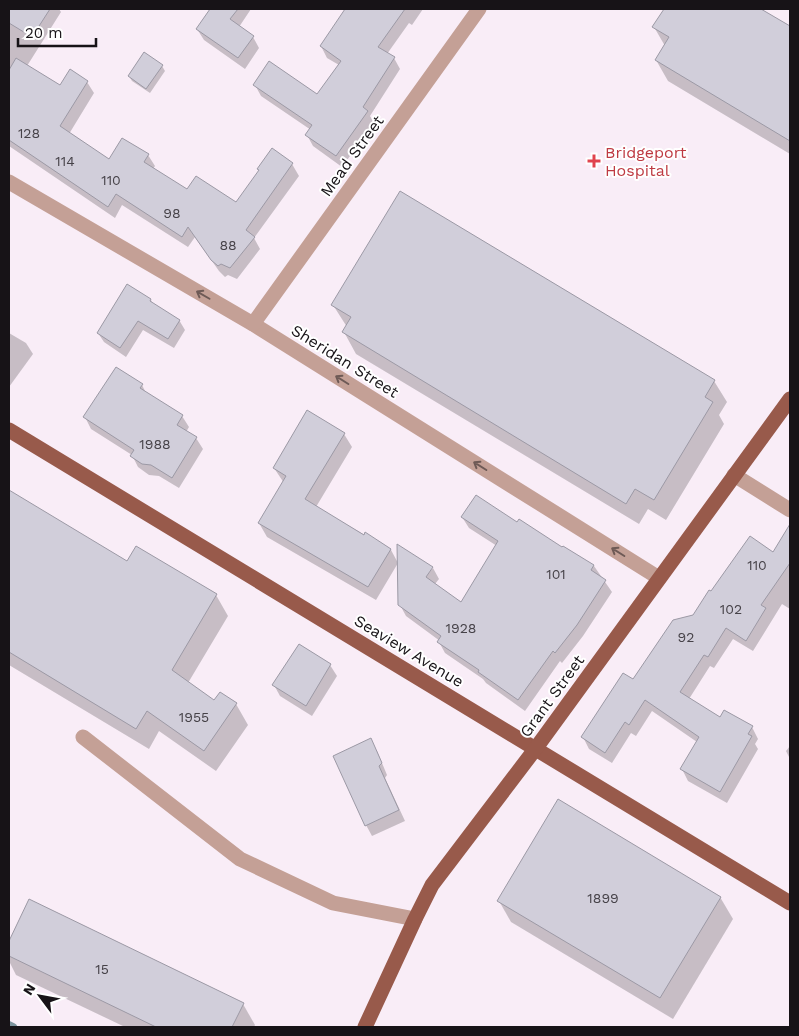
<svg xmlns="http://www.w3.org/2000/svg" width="799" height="1036" font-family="'Work Sans',sans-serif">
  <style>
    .shadow { fill: #0003 }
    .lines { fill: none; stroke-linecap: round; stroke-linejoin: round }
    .stream { stroke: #7d949e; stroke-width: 8 }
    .building { fill: #d1ceda; stroke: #9c99a5 }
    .minor { stroke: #c4a096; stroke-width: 15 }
    .major { stroke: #985a4b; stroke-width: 15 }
    .oneway { stroke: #6e5a56 }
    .health-dot { fill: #e0444e; stroke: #fff; stroke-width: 2 }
    .labels { text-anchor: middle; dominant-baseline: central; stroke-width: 4; stroke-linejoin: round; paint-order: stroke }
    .number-label { font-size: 14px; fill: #464248 }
    .health-label { font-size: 16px; fill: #be3a42; stroke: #fff; text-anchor: start }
    .street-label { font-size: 16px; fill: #171317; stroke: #fff }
  </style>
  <rect width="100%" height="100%" fill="#f9edf7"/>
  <g class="shadow">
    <polygon points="9,9 59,9 61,12 27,66 60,86 87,82 94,93 69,134 110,161 148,155 155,166 153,169 187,191 236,204 292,164 299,176 254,238 260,249 237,279 228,275 225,277 219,271 195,237 188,247 122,205 115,218 9,146"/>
    <polygon points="211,9 251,9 239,27 253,37 259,48 245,69 204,40 197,29"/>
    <polygon points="356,9 423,9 412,25 409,23 387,54 394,58 400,69 370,116 374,123 342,167 313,146 307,135 311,130 261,96 255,85 317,96 339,65 327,58 321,46 344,26"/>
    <polygon points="665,9 759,9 790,28 790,154 668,81 656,60 665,46 654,27"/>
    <polygon points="162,66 165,71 150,93 132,81 129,76"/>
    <polygon points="151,300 153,305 179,320 185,330 174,348 143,330 126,357 104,342 98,333"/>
    <polygon points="333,305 714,381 727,402 719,415 724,424 666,520 648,509 639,524 356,354 344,332 347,327"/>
    <polygon points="9,333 26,343 33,354 9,387"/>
    <polygon points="142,385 146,393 182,416 189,427 186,432 196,438 203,449 179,488 159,476 149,475 138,467 132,455 91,429 85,417"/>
    <polygon points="344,434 352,447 316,507 391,550 398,563 376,600 267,537 259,523 284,483 274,468"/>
    <polygon points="9,492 127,563 216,595 228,616 188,683 214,701 236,704 248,725 216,771 159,731 149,749 9,665"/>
    <polygon points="462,517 517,523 563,549 564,547 594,566 612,592 583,636 562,663 560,661 525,711 486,683 483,679 445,653 439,642 440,641 406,616 400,605 433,568 439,579 435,584 461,604 497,546 469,528"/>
    <polygon points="781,541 790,546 790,609 782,604 753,651 733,639 714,668 710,666 689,699 721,719 752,727 758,739 755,744 758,749 727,803 688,781 682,769 697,742 652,711 636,736 631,733 612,763 589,749 583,737 694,616 711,593 773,554"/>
    <polygon points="330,665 337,676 312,716 280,696 274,685"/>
    <polygon points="790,746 790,759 786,751"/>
    <polygon points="377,751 387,775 385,778 405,821 372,836 366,825"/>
    <polygon points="720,897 733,919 673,1019 511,922 499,901"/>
    <polygon points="30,901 243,1004 255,1025 254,1027 125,1027 16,975 9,961 9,944"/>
  </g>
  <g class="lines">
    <polyline class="stream" points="9,1025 13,1027"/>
  </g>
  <g class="building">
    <polygon points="9,9 50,9 32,37 9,23"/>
    <polygon points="210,9 238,9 230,19 254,36 238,58 196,29"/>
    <polygon points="345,9 405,9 378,47 395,57 363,107 368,111 336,156 305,135 312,125 253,85 269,61 317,94 341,61 320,46"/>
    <polygon points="664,9 761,9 790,26 790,141 655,60 669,37 652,27"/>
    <polygon points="144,52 163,65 146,89 128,76"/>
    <polygon points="16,58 60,85 70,69 88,81 60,126 109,159 122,138 149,154 144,162 187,189 196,176 236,202 259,170 257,169 272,148 293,163 246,230 255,237 230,268 221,264 218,266 211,260 188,227 182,237 116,194 108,207 9,140 9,70"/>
    <polygon points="400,191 715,380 705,397 713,402 654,500 635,489 626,504 342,332 351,317 331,305"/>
    <polygon points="127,284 151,299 150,301 180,320 168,339 138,321 120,348 97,333"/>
    <polygon points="116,367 143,384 140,388 183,415 177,425 197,437 172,478 151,465 142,464 130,456 134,450 83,417"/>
    <polygon points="307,410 345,433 305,499 364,535 365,532 391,549 368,587 258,523 286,476 273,468"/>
    <polygon points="9,490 127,561 136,546 217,594 172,670 214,700 220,692 237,703 204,751 147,711 136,729 9,652"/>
    <polygon points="476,495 517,522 519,519 562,547 563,546 594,565 591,570 606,580 577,625 555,653 553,651 518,700 478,672 479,670 437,642 441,636 398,605 397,544 433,567 426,577 461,602 498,541 461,517"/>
    <polygon points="790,524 790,563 761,605 766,608 746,641 726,628 708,657 704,655 680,692 720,717 724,710 753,726 748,734 752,736 720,792 680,769 699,737 645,700 629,725 625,722 605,753 581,737 623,673 633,679 673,620 693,615 709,590 711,591 750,536 773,552"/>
    <polygon points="299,644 331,664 306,706 272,685"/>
    <polygon points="371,738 382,763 379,766 399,810 365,826 333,756"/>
    <polygon points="558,799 721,897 660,998 497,901"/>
    <polygon points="29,899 244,1003 232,1027 156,1027 9,956 9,941"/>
  </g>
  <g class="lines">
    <g class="minor">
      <polyline points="9,182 253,324 659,578"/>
      <polyline points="253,324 479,9"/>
      <polyline points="734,475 790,510"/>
      <polyline points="83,737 240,859 333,903 415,919"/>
    </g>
    <g class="major">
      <polyline points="9,430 790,903"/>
      <polyline points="365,1027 415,919 432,885 536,748 790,399"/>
    </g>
  </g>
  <defs><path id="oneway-shaft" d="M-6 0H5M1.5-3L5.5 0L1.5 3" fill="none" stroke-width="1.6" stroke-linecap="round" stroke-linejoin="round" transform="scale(1.25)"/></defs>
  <g class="oneway">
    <use href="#oneway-shaft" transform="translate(203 295) rotate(-150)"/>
    <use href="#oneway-shaft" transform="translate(342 380) rotate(-148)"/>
    <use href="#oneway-shaft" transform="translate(480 466) rotate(-148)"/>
    <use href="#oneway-shaft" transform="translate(618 552) rotate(-148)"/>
  </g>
  <path class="health-dot" d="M591.5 153.5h5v5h5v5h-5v5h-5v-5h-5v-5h5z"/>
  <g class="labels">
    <g class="number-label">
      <text x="29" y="133">128</text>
      <text x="65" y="161">114</text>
      <text x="111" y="180">110</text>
      <text x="172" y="213">98</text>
      <text x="228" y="245">88</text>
      <text x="155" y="444">1988</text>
      <text x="757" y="565">110</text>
      <text x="556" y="574">101</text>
      <text x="731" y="609">102</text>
      <text x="461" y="628">1928</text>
      <text x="686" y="637">92</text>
      <text x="194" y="717">1955</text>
      <text x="603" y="898">1899</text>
      <text x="102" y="969">15</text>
    </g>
    <g class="health-label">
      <text x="605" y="152">Bridgeport<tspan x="605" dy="18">Hospital</tspan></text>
    </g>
    <g class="street-label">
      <text transform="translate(352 156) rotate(-54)">Mead Street</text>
      <text transform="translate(345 361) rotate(32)">Sheridan Street</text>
      <text transform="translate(409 651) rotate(31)">Seaview Avenue</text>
      <text transform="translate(552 696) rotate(-54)">Grant Street</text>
    </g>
  </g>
  <rect width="799" height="1036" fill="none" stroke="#171317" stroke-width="20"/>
  <g transform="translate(40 996) rotate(302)" stroke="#ffffff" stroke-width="4" paint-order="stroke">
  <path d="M0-4L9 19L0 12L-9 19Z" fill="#171317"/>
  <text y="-8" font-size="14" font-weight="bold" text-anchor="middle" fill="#171317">N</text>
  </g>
  <path d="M18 38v8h78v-8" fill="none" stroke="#171317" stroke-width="2.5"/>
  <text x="25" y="38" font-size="15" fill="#171317" stroke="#ffffff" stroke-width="4" paint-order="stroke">20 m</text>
</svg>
